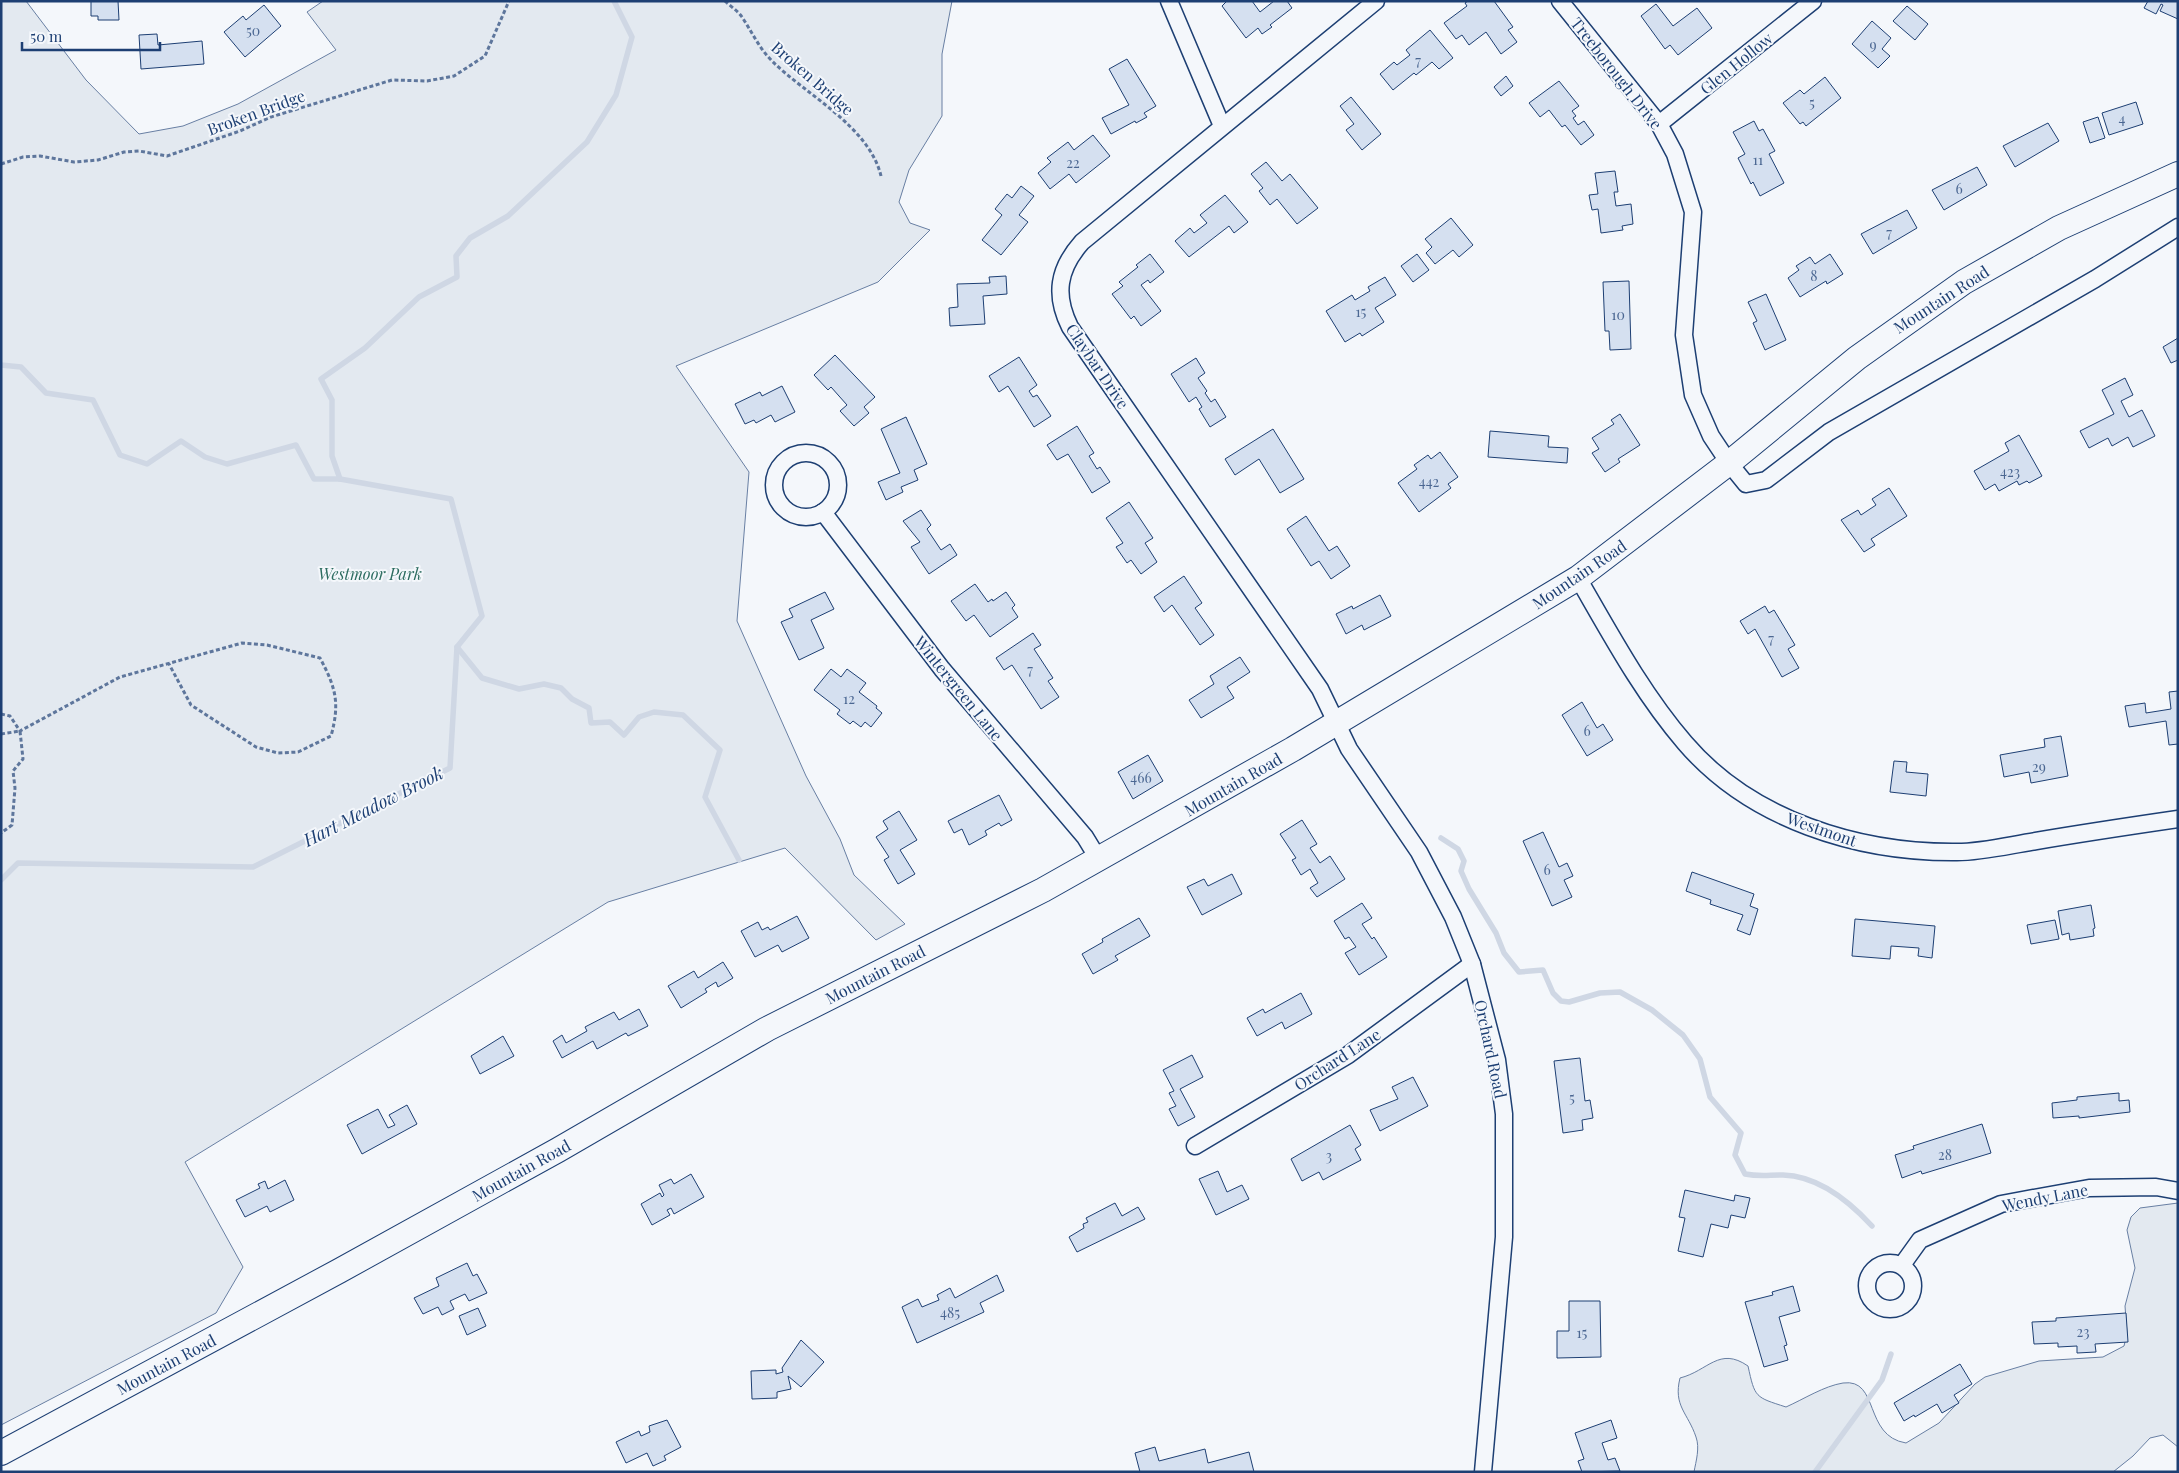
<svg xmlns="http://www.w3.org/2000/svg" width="2179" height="1473" font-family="'Playfair Display',serif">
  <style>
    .green { fill: #e3e9f0; stroke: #687fa3 }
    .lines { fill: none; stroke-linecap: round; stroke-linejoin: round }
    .stream { stroke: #cfd7e4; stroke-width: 5.5 }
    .building { fill: #d5e0f0; stroke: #1d3f73 }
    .minor-casing { stroke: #1d3f73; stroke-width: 19 }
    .secondary-casing { stroke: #1d3f73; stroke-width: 26 }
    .path { stroke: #5e769c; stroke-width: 3; stroke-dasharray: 4 2.5; stroke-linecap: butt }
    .minor { stroke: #f4f7fb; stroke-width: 16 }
    .secondary { stroke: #f4f7fb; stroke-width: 24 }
    .labels { text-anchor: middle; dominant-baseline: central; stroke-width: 4; stroke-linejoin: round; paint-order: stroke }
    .number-label { font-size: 14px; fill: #4b6792 }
    .street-label { font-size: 16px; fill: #1d3f73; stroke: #f4f7fb }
    .park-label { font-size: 16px; font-style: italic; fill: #2c6c60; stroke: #f4f7fb }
    .water-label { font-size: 18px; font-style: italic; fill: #1d3f73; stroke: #f4f7fb }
  </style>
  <rect width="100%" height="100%" fill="#f4f7fb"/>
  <g class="green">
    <polygon points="1,1 26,1 86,80 139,134 183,126 238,104 336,50 307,12 323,1 952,1 942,54 942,116 909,170 899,202 910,223 930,230 878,282 676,366 749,472 737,621 806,776 840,839 854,875 905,924 876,940 785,848 608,902 185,1162 243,1267 216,1313 1,1425"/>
    <path d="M 2178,1203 L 2178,1447 L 2163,1435 L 2150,1438 L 2133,1456 L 2113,1472 L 1694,1472 C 1696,1461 1700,1448 1696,1437 C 1688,1413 1673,1406 1680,1378 C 1708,1371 1719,1346 1748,1366 C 1755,1398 1755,1397 1786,1407 C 1804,1399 1824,1386 1843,1383 C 1880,1378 1863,1436 1906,1443 L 1939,1423 L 1975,1384 L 1985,1377 L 2039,1361 L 2103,1357 L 2124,1346 L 2127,1333 L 2125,1306 L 2135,1268 L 2127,1230 L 2131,1217 L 2140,1208 Z"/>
  </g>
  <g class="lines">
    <g class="stream">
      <polyline points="1,365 21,367 46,393 93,400 120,455 147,464 181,441 205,457 227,464 296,445 314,479 340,479 451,499 482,616 457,647 450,768 253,867 18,863 1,880"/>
      <polyline points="340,479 332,456 332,400 321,379 365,348 419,297 457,277 456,256 470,238 508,216 587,142 616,95 632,37 614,1"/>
      <polyline points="457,647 482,678 519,689 544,684 561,688 572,699 589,708 591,723 610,722 624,735 639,717 654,712 683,715 720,750 705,797 739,860"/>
      <path d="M 1441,838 L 1458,849 L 1464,861 L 1461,871 L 1469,889 L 1496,933 L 1504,953 L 1519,972 L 1543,970 L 1553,993 L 1561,1001 L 1569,1002 L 1600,993 L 1620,992 L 1652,1010 L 1683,1035 L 1700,1059 L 1710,1097 L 1741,1133 L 1735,1155 L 1745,1174 C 1760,1177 1768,1175 1783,1175 C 1819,1176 1849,1201 1872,1226"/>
      <polyline points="1815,1472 1882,1380 1891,1354"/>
    </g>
  </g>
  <g class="building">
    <polygon points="91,1 118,1 119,20 98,20 98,16 91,16"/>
    <polygon points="1227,1 1252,1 1260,12 1274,1 1287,1 1292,8 1270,25 1272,27 1262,34 1258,28 1246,38 1222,6"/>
    <polygon points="1468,1 1494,1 1513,27 1508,30 1517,42 1501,54 1486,32 1469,45 1462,35 1456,39 1444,23 1467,6 1465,3"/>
    <polygon points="2148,1 2178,1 2178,19 2160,11 2163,5 2161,4 2156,14 2144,8"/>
    <polygon points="1656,4 1673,26 1697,8 1712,28 1678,55 1670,45 1665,49 1641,16"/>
    <polygon points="264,5 281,26 245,57 224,32 243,16 246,20"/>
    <polygon points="1907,6 1928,24 1915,40 1893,21"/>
    <polygon points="1872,21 1891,38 1882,49 1890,56 1878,68 1852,44"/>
    <polygon points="1430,30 1453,58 1439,69 1432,62 1416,75 1414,73 1393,90 1380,74 1394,62 1397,65 1410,55 1406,50"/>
    <polygon points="157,34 158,45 202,41 204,64 141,69 139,35"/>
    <polygon points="1127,59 1156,106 1144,113 1147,117 1136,123 1135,121 1111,134 1102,118 1129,105 1109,69"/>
    <polygon points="1506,76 1513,86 1501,96 1494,87"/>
    <polygon points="1825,77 1841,98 1806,126 1803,122 1800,124 1783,103 1800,90 1804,94"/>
    <polygon points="1559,81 1579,106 1572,111 1576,116 1573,118 1578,125 1584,121 1594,135 1581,145 1565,125 1562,127 1549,110 1540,117 1529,103"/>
    <polygon points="1351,97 1381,134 1362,150 1346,130 1354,124 1340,106"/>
    <polygon points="2136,102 2143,124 2109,135 2102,113"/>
    <polygon points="2098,117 2105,138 2090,143 2083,122"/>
    <polygon points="1754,121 1759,131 1763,129 1775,151 1769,154 1784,183 1760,196 1753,182 1751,184 1738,158 1745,154 1733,132"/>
    <polygon points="2048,123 2059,141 2015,167 2003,146"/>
    <polygon points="1093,135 1110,156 1076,183 1069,174 1050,189 1038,173 1051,162 1047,158 1068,142 1074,150"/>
    <polygon points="1266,162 1282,181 1290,174 1318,208 1297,224 1277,199 1270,205 1259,191 1263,188 1251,174"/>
    <polygon points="1977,167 1987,185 1944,210 1932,190"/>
    <polygon points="1615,171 1618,192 1614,192 1616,206 1631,204 1633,224 1622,226 1623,230 1601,233 1598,209 1592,210 1589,195 1598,194 1595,173"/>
    <polygon points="1021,186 1034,196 1019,215 1028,222 1001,255 982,240 1002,215 995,209 1007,194 1012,198"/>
    <polygon points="1225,195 1248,222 1234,233 1229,226 1189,257 1175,241 1190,228 1194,233 1207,223 1200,215"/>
    <polygon points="1907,210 1917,228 1873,254 1861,234"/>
    <polygon points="1451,218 1473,245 1459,257 1453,250 1435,264 1426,253 1432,247 1425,239"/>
    <polygon points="1150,254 1164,272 1150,283 1148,280 1141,285 1161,311 1141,326 1134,316 1131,319 1112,294 1123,286 1119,282 1138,267 1136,265"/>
    <polygon points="1417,254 1429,270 1413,282 1401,266"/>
    <polygon points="1830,254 1843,274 1827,284 1826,281 1800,297 1788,278 1799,270 1796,266 1810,257 1815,264"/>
    <polygon points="1006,276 1007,294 983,296 985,324 950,326 949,308 958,307 957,284 990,283 989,277"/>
    <polygon points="1385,277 1396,295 1375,308 1384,322 1362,336 1360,333 1345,342 1326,311 1352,295 1355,300 1370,291 1368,287"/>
    <polygon points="1629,281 1631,349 1610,350 1609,331 1605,331 1603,282"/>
    <polygon points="1766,294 1786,340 1765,350 1753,323 1757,321 1748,302"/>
    <polygon points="2178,338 2178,360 2171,363 2163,347"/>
    <polygon points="835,355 875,397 864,407 869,413 854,426 840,411 847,405 831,387 828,390 814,375"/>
    <polygon points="1019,357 1037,385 1029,391 1033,397 1037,395 1051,416 1034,427 1008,386 999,392 989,376"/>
    <polygon points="1196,358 1205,373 1198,378 1207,391 1205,393 1211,402 1215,399 1226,417 1210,427 1199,409 1202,407 1196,397 1189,402 1171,374"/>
    <polygon points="2125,378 2133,395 2121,401 2129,417 2142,410 2155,436 2133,447 2128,437 2112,446 2108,438 2089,448 2080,431 2114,414 2102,390"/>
    <polygon points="782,386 795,412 775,422 771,415 756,423 754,420 745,424 735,404 760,392 762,396"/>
    <polygon points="1620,414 1640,445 1618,459 1620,462 1605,472 1592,453 1599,449 1592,438 1614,424 1611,420"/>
    <polygon points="906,417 927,464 914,470 918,480 901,487 903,492 886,500 878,482 900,473 881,429"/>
    <polygon points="1077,426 1094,453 1089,456 1097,469 1100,467 1110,482 1092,493 1068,454 1057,460 1047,445"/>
    <polygon points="1273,429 1304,479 1280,493 1259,459 1235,475 1225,459"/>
    <polygon points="1490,431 1549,436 1548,447 1568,448 1567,463 1488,457"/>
    <polygon points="2019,435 2042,476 2029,483 2027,481 2019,485 2017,481 1999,491 1995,484 1985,490 1974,471 2009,451 2005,443"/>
    <polygon points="1440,452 1458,477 1448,484 1451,488 1419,512 1398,483 1417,469 1414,465 1428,455 1431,459"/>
    <polygon points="1889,488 1907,516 1871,539 1875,545 1864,552 1841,520 1858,510 1861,515 1876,505 1872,499"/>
    <polygon points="1129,502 1153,538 1145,543 1157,562 1141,574 1131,560 1127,563 1116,547 1123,543 1106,518"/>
    <polygon points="921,510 931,525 927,529 941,550 950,544 957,555 929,574 911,547 920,542 903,521"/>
    <polygon points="1306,516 1329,551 1337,546 1350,566 1331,579 1319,561 1311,566 1287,529"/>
    <polygon points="1184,576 1202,603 1195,608 1214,635 1200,645 1172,605 1164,612 1154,597"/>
    <polygon points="975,584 988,602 992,599 993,601 1006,592 1015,605 1012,608 1018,617 990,637 974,615 966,621 951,601"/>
    <polygon points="825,592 834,609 811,620 824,648 799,660 781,622 793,617 789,609"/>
    <polygon points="1380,595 1391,616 1364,630 1362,625 1346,634 1336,614 1352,606 1353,609"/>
    <polygon points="1765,606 1769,613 1774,610 1795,645 1788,649 1799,668 1782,677 1755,629 1748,634 1740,621"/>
    <polygon points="1033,633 1041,645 1034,649 1053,678 1048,681 1059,697 1041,709 1012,665 1004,670 996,658"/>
    <polygon points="1240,657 1250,672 1227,687 1234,698 1201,718 1189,700 1214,684 1210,676"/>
    <polygon points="831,669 841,677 847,669 866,683 859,692 877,706 876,708 882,713 871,727 865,722 861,727 853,721 850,724 837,714 840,710 814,690"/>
    <polygon points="2178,691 2178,744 2169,745 2166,721 2129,727 2125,706 2145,703 2146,713 2171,709 2169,692"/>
    <polygon points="1582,702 1597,728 1603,724 1613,740 1587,756 1562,715"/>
    <polygon points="2061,736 2068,776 2031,783 2029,772 2004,777 2000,755 2045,747 2044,739"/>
    <polygon points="1148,755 1163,781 1133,799 1118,772"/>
    <polygon points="1894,761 1907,762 1906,772 1928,774 1926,796 1890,792"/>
    <polygon points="999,795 1012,820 1001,826 999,823 985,831 987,835 969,845 962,829 954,833 948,821"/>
    <polygon points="899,811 917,840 900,850 915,874 898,884 884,860 889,857 876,837 888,829 883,821"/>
    <polygon points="1302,820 1317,844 1310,848 1320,863 1330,856 1345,879 1317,897 1310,888 1318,883 1310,869 1301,875 1292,860 1296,858 1280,834"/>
    <polygon points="1543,832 1559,867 1567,863 1573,876 1564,880 1572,897 1552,906 1523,841"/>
    <polygon points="1692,872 1754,894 1750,906 1758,909 1750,935 1737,930 1743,915 1710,904 1711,900 1686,891"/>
    <polygon points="1232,874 1242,894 1202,915 1187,887 1204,879 1208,886"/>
    <polygon points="1362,903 1372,918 1362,924 1372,939 1374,937 1387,957 1359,975 1345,953 1356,947 1349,937 1345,939 1334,921"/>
    <polygon points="2091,905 2095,928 2093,929 2094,936 2070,940 2069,933 2062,935 2058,911"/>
    <polygon points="797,916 809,938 782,952 778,945 755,957 741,931 758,922 762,930 768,927 770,930"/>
    <polygon points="1139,918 1150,936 1115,956 1118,960 1093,974 1082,954 1103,942 1102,939"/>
    <polygon points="1855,919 1935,926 1932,958 1918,956 1919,948 1891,946 1890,959 1852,956"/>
    <polygon points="2055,920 2059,939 2031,944 2027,925"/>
    <polygon points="723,962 733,978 718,987 716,982 705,989 707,992 681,1008 668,986 694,971 698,978"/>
    <polygon points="1301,993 1312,1014 1285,1029 1282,1022 1257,1036 1247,1018 1263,1009 1265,1013"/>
    <polygon points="639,1009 648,1026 628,1036 626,1033 597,1049 593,1041 562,1058 553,1041 562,1035 566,1043 587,1031 585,1027 614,1012 619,1020"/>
    <polygon points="503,1036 514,1056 480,1074 471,1056"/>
    <polygon points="1192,1055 1203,1077 1180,1089 1195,1117 1178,1126 1169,1109 1176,1106 1169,1093 1174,1091 1163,1070"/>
    <polygon points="1580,1058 1585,1101 1590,1100 1593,1118 1582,1120 1583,1130 1563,1133 1554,1061"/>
    <polygon points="1413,1077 1428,1106 1380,1131 1370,1110 1398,1099 1392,1087"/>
    <polygon points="2119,1093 2119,1101 2129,1100 2130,1112 2079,1118 2079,1116 2053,1118 2052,1103 2077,1100 2077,1097"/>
    <polygon points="407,1105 417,1124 362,1154 347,1125 378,1109 388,1128 395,1125 389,1115"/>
    <polygon points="1982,1124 1991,1153 1922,1174 1921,1171 1902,1178 1895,1155 1914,1149 1913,1146"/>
    <polygon points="1350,1125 1361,1145 1355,1149 1361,1160 1323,1180 1319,1172 1302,1181 1291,1159"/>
    <polygon points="1218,1171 1227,1192 1242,1185 1249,1199 1216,1215 1199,1179"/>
    <polygon points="691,1174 704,1197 674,1214 671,1208 667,1210 670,1215 652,1225 641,1204 660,1193 662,1197 664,1195 659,1185 671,1179 674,1184"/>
    <polygon points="285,1180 294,1200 270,1212 267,1206 245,1217 236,1200 260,1188 258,1184 265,1181 268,1189"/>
    <polygon points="1685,1190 1734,1201 1735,1195 1750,1198 1745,1218 1731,1215 1728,1228 1711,1224 1703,1257 1678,1251 1685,1218 1679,1217"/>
    <polygon points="1115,1203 1122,1216 1138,1207 1145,1219 1077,1252 1069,1237 1084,1228 1083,1224 1088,1222 1086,1218"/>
    <polygon points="467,1263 473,1276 477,1274 487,1293 469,1301 465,1294 450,1301 454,1309 442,1315 438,1307 423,1314 414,1298 439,1286 436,1278"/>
    <polygon points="997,1275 1004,1291 980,1303 984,1312 917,1343 902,1307 918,1299 922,1307 939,1300 937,1295 950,1288 955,1298"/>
    <polygon points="1793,1286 1800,1311 1779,1317 1787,1345 1784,1346 1788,1360 1764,1367 1745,1302 1773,1295 1772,1292"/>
    <polygon points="1569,1301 1600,1301 1601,1357 1557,1358 1557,1331 1569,1331"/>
    <polygon points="478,1308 486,1326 467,1335 459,1316"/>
    <polygon points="2126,1313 2128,1342 2095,1344 2096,1352 2077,1353 2077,1346 2058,1347 2058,1343 2034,1344 2032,1322 2056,1321 2056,1318"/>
    <polygon points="801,1340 824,1362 801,1387 788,1376 791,1389 777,1392 777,1398 752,1399 751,1371 776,1370 776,1374 783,1372 782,1368"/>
    <polygon points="1960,1364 1972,1384 1954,1395 1959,1403 1942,1413 1937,1404 1915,1417 1914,1415 1904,1421 1894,1403"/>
    <polygon points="667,1420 681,1447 664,1456 666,1460 653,1466 647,1453 626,1463 616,1442 639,1431 641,1436 650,1432 649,1426"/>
    <polygon points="1611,1420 1617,1438 1602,1443 1608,1460 1615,1458 1620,1471 1582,1472 1578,1461 1584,1459 1575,1433"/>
    <polygon points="1155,1447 1159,1461 1205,1449 1208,1463 1249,1452 1254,1472 1140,1472 1135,1453"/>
  </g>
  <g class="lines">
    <g class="minor-casing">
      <g id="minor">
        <polyline points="1169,1 1222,126"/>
        <path d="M 1376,1 L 1082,242 C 1058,269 1054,295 1070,327 L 1320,689 L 1349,749 L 1419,852 L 1453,917 L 1472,964 L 1497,1060 L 1504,1114 L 1504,1237 L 1483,1472"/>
        <polyline points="1560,1 1659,124 1675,154 1693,212 1684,335 1693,395 1711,436 1729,463 1746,484 1766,480 1829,432 2095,279 2178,227"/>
        <polyline points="1659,124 1813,1"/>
        <circle cx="806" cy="485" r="32"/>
        <polyline points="823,512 942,669 1085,837 1099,860"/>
        <path d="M 1578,578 C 1611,635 1642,693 1685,743 C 1751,820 1858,853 1957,852 C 1983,852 2010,845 2036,841 C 2083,833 2130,826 2178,819"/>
        <polyline points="1195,1146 1348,1055 1472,964"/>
        <circle cx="1890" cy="1286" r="23"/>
        <polyline points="1902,1265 1920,1240 2001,1204 2089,1188 2156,1187 2178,1191"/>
      </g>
    </g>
    <g class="secondary-casing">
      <polyline id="secondary" points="1,1453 339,1271 558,1150 767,1029 1043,890 1293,749 1578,578 1729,463 1857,358 1964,282 2059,228 2178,174"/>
    </g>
    <g class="path">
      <path d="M 725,1 C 730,6 738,11 742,17 C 752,32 759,48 772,61 C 806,95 869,126 881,176"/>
      <polyline points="1,164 23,157 40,156 74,162 98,160 124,152 139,151 167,156 240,131 271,117 392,80 427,81 454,76 485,56 509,1"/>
      <path d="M 1,714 L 10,716 L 20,731 L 120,677 L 242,643 L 267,645 L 320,658 C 336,688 340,703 331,736 L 298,752 L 278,753 L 256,747 L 191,705 L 169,664"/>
      <polyline points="1,734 20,731 23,759 13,771 15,788 12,825 1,833"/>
    </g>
    <use href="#minor" class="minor"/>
    <use href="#secondary" class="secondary"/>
  </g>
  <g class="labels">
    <g class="number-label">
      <text x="253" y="30">50</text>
      <text x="1873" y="44">9</text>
      <text x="1418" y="60">7</text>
      <text x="1812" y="102">5</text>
      <text x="2122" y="118">4</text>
      <text x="1758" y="159">11</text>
      <text x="1073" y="162">22</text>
      <text x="1959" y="188">6</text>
      <text x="1889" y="232">7</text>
      <text x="1814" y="275">8</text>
      <text x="1361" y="311">15</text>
      <text x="1618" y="314">10</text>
      <text x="2010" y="471">423</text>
      <text x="1429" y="481">442</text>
      <text x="1771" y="638">7</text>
      <text x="1030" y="669">7</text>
      <text x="849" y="698">12</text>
      <text x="1587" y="730">6</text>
      <text x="2039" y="766">29</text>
      <text x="1141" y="777">466</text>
      <text x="1547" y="869">6</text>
      <text x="1572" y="1097">5</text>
      <text x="1945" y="1154">28</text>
      <text x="1329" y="1155">3</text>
      <text x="950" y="1312">485</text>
      <text x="2083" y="1331">23</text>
      <text x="1582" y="1332">15</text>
    </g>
    <g class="street-label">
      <text transform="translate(1736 63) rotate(-39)">Glen Hollow</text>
      <text transform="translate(1617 73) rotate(52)">Treeborough Drive</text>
      <text transform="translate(813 78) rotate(41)">Broken Bridge</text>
      <text transform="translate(256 112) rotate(-20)">Broken Bridge</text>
      <text transform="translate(1941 299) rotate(-33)">Mountain Road</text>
      <text transform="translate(1098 366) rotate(56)">Claybar Drive</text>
      <text transform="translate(1579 574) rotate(-34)">Mountain Road</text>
      <text transform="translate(959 688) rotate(51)">Wintergreen Lane</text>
      <text transform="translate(1233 784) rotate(-30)">Mountain Road</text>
      <text transform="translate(1822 829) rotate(19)">Westmont</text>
      <text transform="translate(875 974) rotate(-27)">Mountain Road</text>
      <text transform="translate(1491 1049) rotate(78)">Orchard Road</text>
      <text transform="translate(1337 1059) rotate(-33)">Orchard Lane</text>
      <text transform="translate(521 1170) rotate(-29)">Mountain Road</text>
      <text transform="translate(2045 1197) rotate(-11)">Wendy Lane</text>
      <text transform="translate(166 1364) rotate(-28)">Mountain Road</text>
    </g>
    <g class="park-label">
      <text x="370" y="573">Westmoor Park</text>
    </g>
    <g class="water-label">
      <text transform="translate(373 806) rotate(-27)">Hart Meadow Brook</text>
    </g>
  </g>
  <rect width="2179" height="1473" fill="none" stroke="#1d3f73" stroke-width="5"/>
  <path d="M22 42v8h138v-8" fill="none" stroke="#1d3f73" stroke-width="2.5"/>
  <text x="30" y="42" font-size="15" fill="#1d3f73" stroke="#f4f7fb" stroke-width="4" paint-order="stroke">50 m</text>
</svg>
